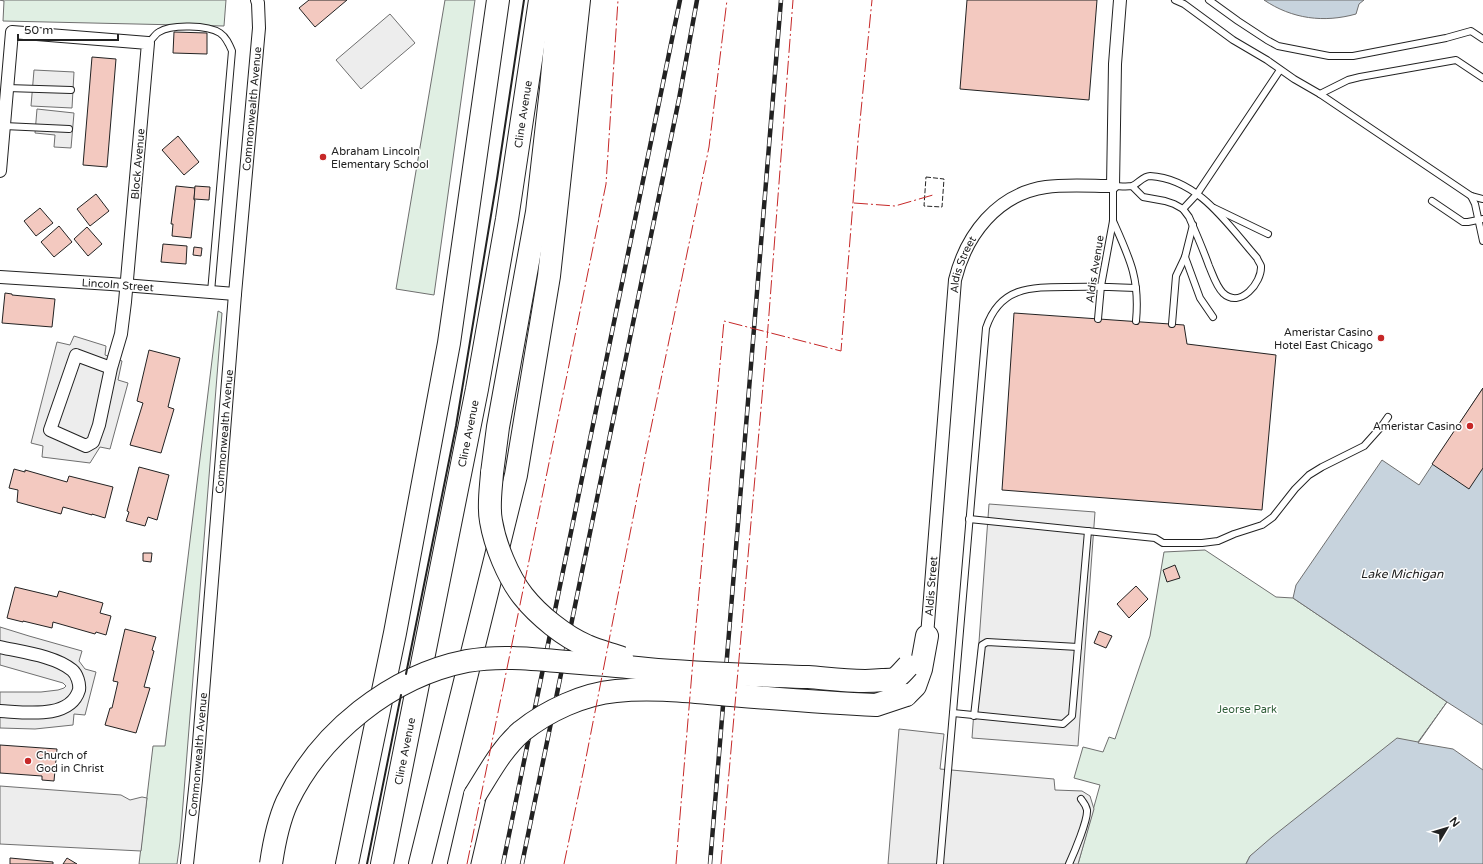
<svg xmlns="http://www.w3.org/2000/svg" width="1483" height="864" font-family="'Varela Round',sans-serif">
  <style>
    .green { fill: #e0efe3; stroke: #6f6f6f }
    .parking { fill: #ededed; stroke: #6f6f6f }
    .water { fill: #c7d3dd; stroke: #6f6f6f }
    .pier { fill: #fff; stroke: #6f6f6f }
    .building { fill: #f3c9c0; stroke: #222 }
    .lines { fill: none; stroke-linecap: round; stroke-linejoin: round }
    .lane-casing { stroke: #222; stroke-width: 8 }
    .street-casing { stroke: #222; stroke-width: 14 }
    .highway-casing { stroke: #222; stroke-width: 24 }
    .lane { stroke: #fff; stroke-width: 6 }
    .street { stroke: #fff; stroke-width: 12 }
    .highway { stroke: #fff; stroke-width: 22 }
    .rail-casing { stroke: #222; stroke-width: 4.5 }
    .rail { stroke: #fff; stroke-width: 3; stroke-dasharray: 9; stroke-linecap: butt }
    .highway-bridge-casing { stroke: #222; stroke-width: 24; stroke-linecap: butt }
    .highway-bridge { stroke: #fff; stroke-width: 22 }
    .fence { stroke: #222; stroke-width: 1; stroke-dasharray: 5 2; stroke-linecap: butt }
    .wall { stroke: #222; stroke-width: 2 }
    .power { stroke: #c62828; stroke-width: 1; stroke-dasharray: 14 3 2 3; stroke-linecap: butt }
    .poi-dot { fill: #c62828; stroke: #fff; stroke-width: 1.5 }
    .labels { text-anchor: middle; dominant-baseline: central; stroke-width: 3; stroke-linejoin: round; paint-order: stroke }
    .street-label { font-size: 11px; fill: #222; stroke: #fff }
    .poi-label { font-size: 11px; fill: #222; stroke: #fff; text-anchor: start }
    .park-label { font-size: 11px; fill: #2f5e38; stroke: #fff }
    .water-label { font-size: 12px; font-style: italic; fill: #222; stroke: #fff }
  </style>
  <rect width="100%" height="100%" fill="#fff"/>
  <g class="green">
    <polygon points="0,0 226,0 224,26 3,21 4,1"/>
    <polygon points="445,0 475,0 434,295 396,289"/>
    <polygon points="218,311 222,313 180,842 177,864 139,864 153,746 165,746"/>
    <polygon points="1205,550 1276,597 1293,598 1447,702 1418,743 1250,856 1246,864 1078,864 1100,785 1074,778 1083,747 1103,752 1109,737 1115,739 1150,636 1164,552"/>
  </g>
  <g class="parking">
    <polygon points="390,14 415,43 361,89 336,60"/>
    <polygon points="34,70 74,72 72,108 31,106"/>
    <polygon points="37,109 74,113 71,148 54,147 55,135 35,133"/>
    <polygon points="74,336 106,346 105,355 122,361 118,380 128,383 110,449 100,447 90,463 42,457 43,446 31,443 57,342 70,345"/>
    <polygon points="989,504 1095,512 1078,746 972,738"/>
    <polygon points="0,627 29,636 82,651 79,661 85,669 96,672 85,715 74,714 73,725 35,729 0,728 0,692 41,692 58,690 64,688 66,686 63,683 0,665"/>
    <polygon points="899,729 944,734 940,769 1054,779 1055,790 1082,791 1090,796 1094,809 1078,864 888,864"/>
    <polygon points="0,786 121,795 130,800 142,797 147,798 141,851 0,844"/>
  </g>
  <g class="water">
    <path d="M 1264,0 L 1364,0 L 1359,4 L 1356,14 C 1324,23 1292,19 1264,0 Z"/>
    <polygon points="1483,388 1483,864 1246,864 1250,856 1272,837 1397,738 1418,742 1447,702 1293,598 1296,585 1382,460 1419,485"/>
  </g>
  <polygon class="pier" points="1447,702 1483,725 1483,770 1453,749 1418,743"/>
  <g class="building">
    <polygon points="309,0 347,0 315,27 299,8"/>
    <polygon points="967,0 1097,0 1089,100 960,89"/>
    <polygon points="174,32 207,33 207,54 173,53"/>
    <polygon points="92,57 116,59 107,167 83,165"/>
    <polygon points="178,136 199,162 184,175 162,150"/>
    <polygon points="176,186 195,188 194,200 195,200 191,238 172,236 173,224 171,224"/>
    <polygon points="195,186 210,187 209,200 194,199"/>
    <polygon points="96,194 109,211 90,226 77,209"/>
    <polygon points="40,208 53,223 36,236 24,221"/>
    <polygon points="59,226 72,242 54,257 41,242"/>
    <polygon points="87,227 102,244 88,256 74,239"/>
    <polygon points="163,244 187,246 186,264 161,262"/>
    <polygon points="194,247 202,248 201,256 193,255"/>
    <polygon points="5,293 12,294 12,295 55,299 52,327 2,323"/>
    <polygon points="1014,313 1184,325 1187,344 1276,355 1262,510 1002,490"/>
    <polygon points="149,350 180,358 168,407 174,409 161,453 130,445 143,403 137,401"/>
    <polygon points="1483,388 1483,468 1469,489 1432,464"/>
    <polygon points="139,467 169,475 157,520 148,517 145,526 126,521 129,512 127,511"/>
    <polygon points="14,469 25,472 25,470 67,482 69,476 113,487 105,518 92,514 92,515 63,507 61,514 17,502 18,490 9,488"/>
    <polygon points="143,553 152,553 151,562 143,561"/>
    <polygon points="1175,565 1180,578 1167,582 1163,570"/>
    <polygon points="1136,586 1148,599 1129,618 1117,604"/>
    <polygon points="15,587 57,597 59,591 103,603 100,613 111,616 106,635 96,632 95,634 53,622 52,628 23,621 23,622 7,618"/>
    <polygon points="125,629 156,637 152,650 154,651 144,687 150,688 136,733 105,725 110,708 112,708 118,682 113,681"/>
    <polygon points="1099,631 1112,636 1106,648 1094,643"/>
    <polygon points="0,745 57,749 54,781 42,780 42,776 0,773"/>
    <polygon points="10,858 53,862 53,864 10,864"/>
    <polygon points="67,858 77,864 63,864"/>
  </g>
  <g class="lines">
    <g class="lane-casing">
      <g id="lane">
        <polyline points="1175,0 1184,4 1233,40 1267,60 1294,79 1320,94 1471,196 1483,199"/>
        <polyline points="1209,0 1238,21 1267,40 1278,46 1329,56 1353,56 1446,38 1471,31 1483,39"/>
        <path d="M 148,43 C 152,40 155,34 159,32 C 171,24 208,25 220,33 C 226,37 229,44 232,51 L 211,292"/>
        <polyline points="7,88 71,90"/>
        <polyline points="1320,94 1348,80 1360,77 1456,60 1483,78"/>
        <polyline points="4,126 69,129"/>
        <polyline points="1471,196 1475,204 1483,241"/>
        <polyline points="1432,201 1463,222 1468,222 1483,219"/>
        <polyline points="1214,208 1268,234"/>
        <polyline points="1183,209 1197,194 1280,70"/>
        <path d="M 1113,221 C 1130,259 1140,279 1136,321"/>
        <polyline points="1185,257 1200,298 1213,317"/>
        <path d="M 1098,319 L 1101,286 L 1113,221 L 1113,186 C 1119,186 1126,187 1132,186 C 1138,184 1143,176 1150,176 C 1199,179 1228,225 1257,258 C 1258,261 1260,263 1261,266 C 1262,283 1240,309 1223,293 C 1216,286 1213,275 1209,266 C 1203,249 1196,233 1189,217 L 1183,209 L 1174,204 L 1165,201 L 1143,197 L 1132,186"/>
        <polyline points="1172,324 1176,276 1185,257 1193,225"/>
        <polyline points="969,519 1155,538 1163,543 1202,543 1218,541 1234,534 1262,525 1273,517 1295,489 1309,475 1322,467 1364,446 1381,427 1388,417"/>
        <polyline points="953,713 1063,724 1072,716 1088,531"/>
        <polyline points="974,716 982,645 987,642 1078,647"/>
        <path d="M 940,864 L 986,328 C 1000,286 1032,287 1069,287 C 1092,286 1114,287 1136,288"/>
        <path d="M 1069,864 C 1074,853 1088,820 1087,810 C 1086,805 1084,803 1081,799"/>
      </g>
    </g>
    <g class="street-casing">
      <g id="street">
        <polyline points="0,171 12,32 148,43 125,302 121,334 111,368 99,425 93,442 86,446 50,430 76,355 111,368"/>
        <path id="s1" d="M 0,277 L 111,284 L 235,294"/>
        <path id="s2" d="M 927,636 L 955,280 C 966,235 997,194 1046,187 C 1065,184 1093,186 1113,186 L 1115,64 L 1120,0"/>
        <path d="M 0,647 C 22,652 55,656 72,670 C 77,674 80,684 79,690 C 70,720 24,712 0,711"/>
        <path id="s3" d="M 187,864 L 196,780 L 235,294 L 259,28 L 258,3 L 257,0"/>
      </g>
    </g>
    <g class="highway-casing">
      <g id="highway">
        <polyline points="492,473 498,427 537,212 551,89 559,0"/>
        <polyline points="906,695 915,686 921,669 927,636"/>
        <polyline points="347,864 395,633 449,343 498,0"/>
        <path id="s4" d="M 382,864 L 477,389 L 507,219 L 540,0"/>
        <polyline points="420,864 516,475 549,276 579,0"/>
        <polyline points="459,864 475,795"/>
      </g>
    </g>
    <use href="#lane" class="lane"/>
    <use href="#street" class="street"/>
    <use href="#highway" class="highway"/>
    <g class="rail-casing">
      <g id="rail">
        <polyline points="503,864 680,0"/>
        <polyline points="522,864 679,99 697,0"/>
        <polyline points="710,864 781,0"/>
      </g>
    </g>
    <use href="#rail" class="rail"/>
    <g class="highway-bridge-casing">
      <g id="highway-bridge">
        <path d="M 492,473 C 491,488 488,506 491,521 C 495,545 508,577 523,596 C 538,615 565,637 587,646 C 598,651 611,654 622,658"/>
        <path d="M 475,795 C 489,773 502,748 522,731 C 547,711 583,694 616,691 C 654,687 693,692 731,695 C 779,699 828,703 876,705 L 906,695"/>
        <path d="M 271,864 C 274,843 278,822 287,802 C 320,733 391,676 467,661 C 501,655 534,659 568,662 C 594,664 620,666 647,669 C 700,674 754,675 808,677 C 833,679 858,683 883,680 C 886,680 891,680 894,679 C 899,677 904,670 908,666"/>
      </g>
    </g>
    <use href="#highway-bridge" class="highway-bridge"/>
    <polygon class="fence" points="926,177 944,179 942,207 924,206"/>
    <g class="wall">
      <polyline points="406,674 456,426 497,179 524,0"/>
      <polyline points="367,864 401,695"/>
    </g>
    <g class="power">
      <polyline points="854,203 895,206 933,195"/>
      <polyline points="467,864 606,184 618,0"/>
      <polyline points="564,864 584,768 646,452 709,147 727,0"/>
      <polyline points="676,864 695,636 724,321 841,351 858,141 872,0"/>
      <polyline points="721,864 767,340 793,0"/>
    </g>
  </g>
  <g class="poi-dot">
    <circle cx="323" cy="157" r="4"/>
    <circle cx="1381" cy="338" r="4"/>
    <circle cx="1470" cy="426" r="4"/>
    <circle cx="28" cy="761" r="4"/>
  </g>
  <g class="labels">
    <g class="street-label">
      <text stroke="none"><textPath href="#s3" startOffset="758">Commonwealth Avenue</textPath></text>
      <text stroke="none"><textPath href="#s4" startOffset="763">Cline Avenue</textPath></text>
      <text transform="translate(138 164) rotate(-85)">Block Avenue</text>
      <text stroke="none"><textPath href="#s2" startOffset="374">Aldis Street</textPath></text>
      <text transform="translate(1095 269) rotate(-81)">Aldis Avenue</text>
      <text stroke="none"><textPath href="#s1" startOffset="118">Lincoln Street</textPath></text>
      <text stroke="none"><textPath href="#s3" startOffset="434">Commonwealth Avenue</textPath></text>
      <text stroke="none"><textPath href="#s4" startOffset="439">Cline Avenue</textPath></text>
      <text stroke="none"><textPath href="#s2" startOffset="50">Aldis Street</textPath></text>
      <text stroke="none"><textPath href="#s4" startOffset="115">Cline Avenue</textPath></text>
      <text stroke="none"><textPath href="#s3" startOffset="110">Commonwealth Avenue</textPath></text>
    </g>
    <g class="poi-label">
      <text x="331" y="151">Abraham Lincoln<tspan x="331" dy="13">Elementary School</tspan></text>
      <text x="1373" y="332" text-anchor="end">Ameristar Casino<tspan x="1373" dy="13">Hotel East Chicago</tspan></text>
      <text x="1462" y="426" text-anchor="end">Ameristar Casino</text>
      <text x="36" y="755">Church of<tspan x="36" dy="13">God in Christ</tspan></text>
    </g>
    <g class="park-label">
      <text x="1247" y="709">Jeorse Park</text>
    </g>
    <g class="water-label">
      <text x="1402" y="574">Lake Michigan</text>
    </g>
  </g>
  <g transform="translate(1447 828) rotate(52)" stroke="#ffffff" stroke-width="3" paint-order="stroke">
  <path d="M0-3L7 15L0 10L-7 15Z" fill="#222222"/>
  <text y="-6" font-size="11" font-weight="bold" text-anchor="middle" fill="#222222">N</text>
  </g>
  <path d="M18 34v6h100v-6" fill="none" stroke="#222222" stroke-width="2"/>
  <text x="24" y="34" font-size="12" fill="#222222" stroke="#ffffff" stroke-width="3" paint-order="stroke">50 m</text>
</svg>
